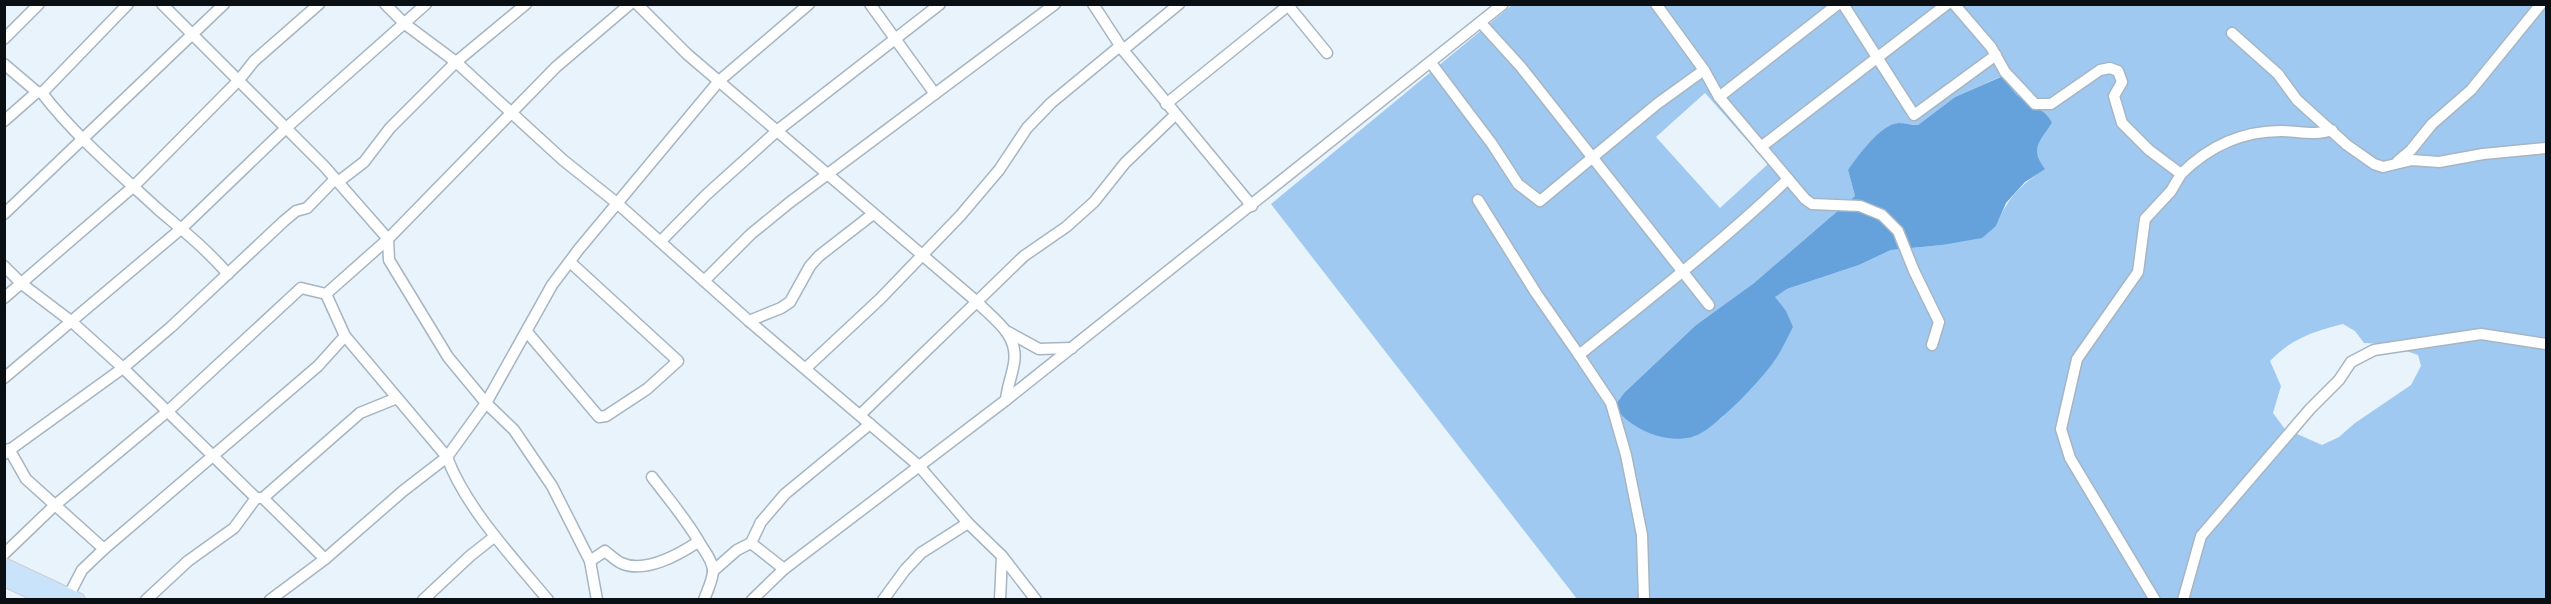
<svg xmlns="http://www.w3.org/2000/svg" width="2551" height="604" font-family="'Asap Condensed',sans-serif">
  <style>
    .green { fill: #9fc9f1; fill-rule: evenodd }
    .water { fill: #65a2db }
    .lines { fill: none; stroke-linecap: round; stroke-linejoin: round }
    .minor-casing { stroke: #a6b5c3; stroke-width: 13 }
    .major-casing { stroke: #cecfd0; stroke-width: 16 }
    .minor { stroke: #fff; stroke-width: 10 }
    .major { stroke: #c9e3fb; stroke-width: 14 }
  </style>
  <rect width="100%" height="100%" fill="#e9f3fc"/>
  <path class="green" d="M 1512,5 L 2546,5 L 2546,599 L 1577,599 L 1271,204 ZM 2002,76 L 2014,93 L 2052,123 C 2040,142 2029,148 2044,169 C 2019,187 2008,197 1996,226 L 1942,245 L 1891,250 L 1859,265 L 1787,289 L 1774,297 L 1775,360 L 1723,417 L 1694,437 L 1625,392 L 1696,325 L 1754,283 L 1855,196 L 1848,170 L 1896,123 L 1918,125 L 1955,97 ZM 1705,93 L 1768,164 L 1720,208 L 1656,137 ZM 2343,324 L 2355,331 L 2364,343 L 2386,344 L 2418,355 L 2421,366 L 2411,385 L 2355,423 L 2339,437 L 2322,445 L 2284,428 L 2273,413 L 2281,386 L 2270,361 C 2291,339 2314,331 2343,324 Z"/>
  <path class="water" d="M 2003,76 C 2006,81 2010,87 2014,92 C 2026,105 2045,107 2052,123 C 2040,142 2029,148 2045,169 L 2025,182 L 2006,203 L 1996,226 L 1982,238 L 1942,245 L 1891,250 L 1859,265 L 1787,289 L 1775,297 L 1786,311 L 1793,327 C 1787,338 1782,350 1775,360 C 1763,378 1712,433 1692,437 C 1663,444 1632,429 1614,407 L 1625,392 L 1696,325 L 1754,283 L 1855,196 L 1848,170 C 1858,156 1880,125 1898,123 C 1904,123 1911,125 1918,125 L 1955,97 Z"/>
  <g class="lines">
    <g class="minor-casing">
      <g id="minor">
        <polyline points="162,4 324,166 388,239 389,260 448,357 486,403 514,430 552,486 590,561 597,600"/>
        <polyline points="385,4 405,24 456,62 563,160 618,204 749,321 919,466 968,523 1002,556 1036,600"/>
        <path d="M 637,4 L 687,54 L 976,301 C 993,319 1019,334 1014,363 C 1012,376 1007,387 1006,400"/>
        <polyline points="870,4 935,94"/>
        <polyline points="1093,4 1123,50 1252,206"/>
        <polyline points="1287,4 1327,53"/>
        <polyline points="1656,4 1704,70 1719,97 1805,199 1812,204 1860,206 1882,215 1898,231 1914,271 1939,322 1932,345"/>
        <polyline points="1843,4 1914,115 1996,55"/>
        <polyline points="1954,4 1991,47 2005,72 2035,104 2051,104 2100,70 2110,68 2118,71 2122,82 2114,96 2122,123 2149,150 2181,174 2171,191 2145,219 2138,272 2077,359 2061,429 2070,458 2155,600"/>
        <polyline points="1481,23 1521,67 1709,305"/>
        <polyline points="2232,33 2278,74 2297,100 2347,145 2374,164 2383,167 2412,160 2439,162 2483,154 2546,148"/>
        <polyline points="4,39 39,4"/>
        <polyline points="1123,50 1179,4"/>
        <polyline points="1431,63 1492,144 1518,184 1540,201 1657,104 1704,70"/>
        <path d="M 4,64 L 37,92 L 42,93 C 73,134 122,176 160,211 C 186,233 205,248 228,274"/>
        <polyline points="42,93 128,4"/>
        <polyline points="1719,97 1838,4"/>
        <polyline points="1166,104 1290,4"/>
        <polyline points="4,121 37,92"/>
        <polyline points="1761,147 1947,4"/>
        <polyline points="2398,161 2411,150 2432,124 2471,90 2541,4"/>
        <path d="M 2181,174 C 2209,146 2241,131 2281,131 C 2298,131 2315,136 2332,130"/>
        <polyline points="338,182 364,162 390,128 456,62 526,4"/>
        <polyline points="1478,200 1536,293 1579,355"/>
        <polyline points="4,214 224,4"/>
        <polyline points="661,241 706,195 778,130 940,4"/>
        <polyline points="4,266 22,284 72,322 123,368 256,498 263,498 325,559"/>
        <polyline points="704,281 751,234 789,203 1055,4"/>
        <polyline points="4,298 134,186 239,80 254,61 319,4"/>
        <polyline points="749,321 781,308 790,302 810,266 819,256 873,214"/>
        <polyline points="527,332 599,417 606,416 647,389 678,361 570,262"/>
        <polyline points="1008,332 1039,349 1072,348"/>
        <polyline points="345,336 447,457 486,403 552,285 579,249 719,81 809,4"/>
        <polyline points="806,368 880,299 960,216 999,170 1027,128 1051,103 1120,46"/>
        <polyline points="4,378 182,228 285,129 426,4"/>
        <polyline points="860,415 1024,256 1066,227 1094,202 1125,163 1175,115"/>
        <polyline points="5,453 9,449 26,479 104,549"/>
        <polyline points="4,454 123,368 171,327 284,221 296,211 307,208 335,179"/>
        <path d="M 652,477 C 668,498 685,518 698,540 C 703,550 711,557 713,569 C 714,578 707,591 704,600"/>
        <polyline points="263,498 360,413 397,398"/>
        <polyline points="4,554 54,506 168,411 301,288 326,294"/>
        <path d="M 590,561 L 605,551 C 610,555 615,560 621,563 C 645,574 678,555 698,542"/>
        <polyline points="784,569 751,543 761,522 785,494 870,424"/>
        <polyline points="713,571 737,550 751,543"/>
        <polyline points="69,595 82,570 104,549 318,366 345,336 326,294 388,239 556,67 630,4"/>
        <polyline points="146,600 188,561 234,528 256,498"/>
        <path d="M 270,600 L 325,559 L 403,491 L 447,457 C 465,507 514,559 548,600"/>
        <polyline points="423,600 470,556 494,537"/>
        <polyline points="752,600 784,569 1006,400 1503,4"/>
        <polyline points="883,600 905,570 921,553 968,523"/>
        <polyline points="1000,600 1002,556"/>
        <path d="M 1644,600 L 1642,535 L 1626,455 L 1611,403 L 1579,355 C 1650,298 1722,242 1788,179"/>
        <polyline points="2183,600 2201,536 2310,409 2339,380 2351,362 2374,350 2481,334 2546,344"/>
      </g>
    </g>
    <g class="major-casing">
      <g id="major">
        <polyline points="4,565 78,600"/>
        <polyline points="4,579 49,600"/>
      </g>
    </g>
    <use href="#minor" class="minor"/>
    <use href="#major" class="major"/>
  </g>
  <rect width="2551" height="604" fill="none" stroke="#0a0f14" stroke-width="12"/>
</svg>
